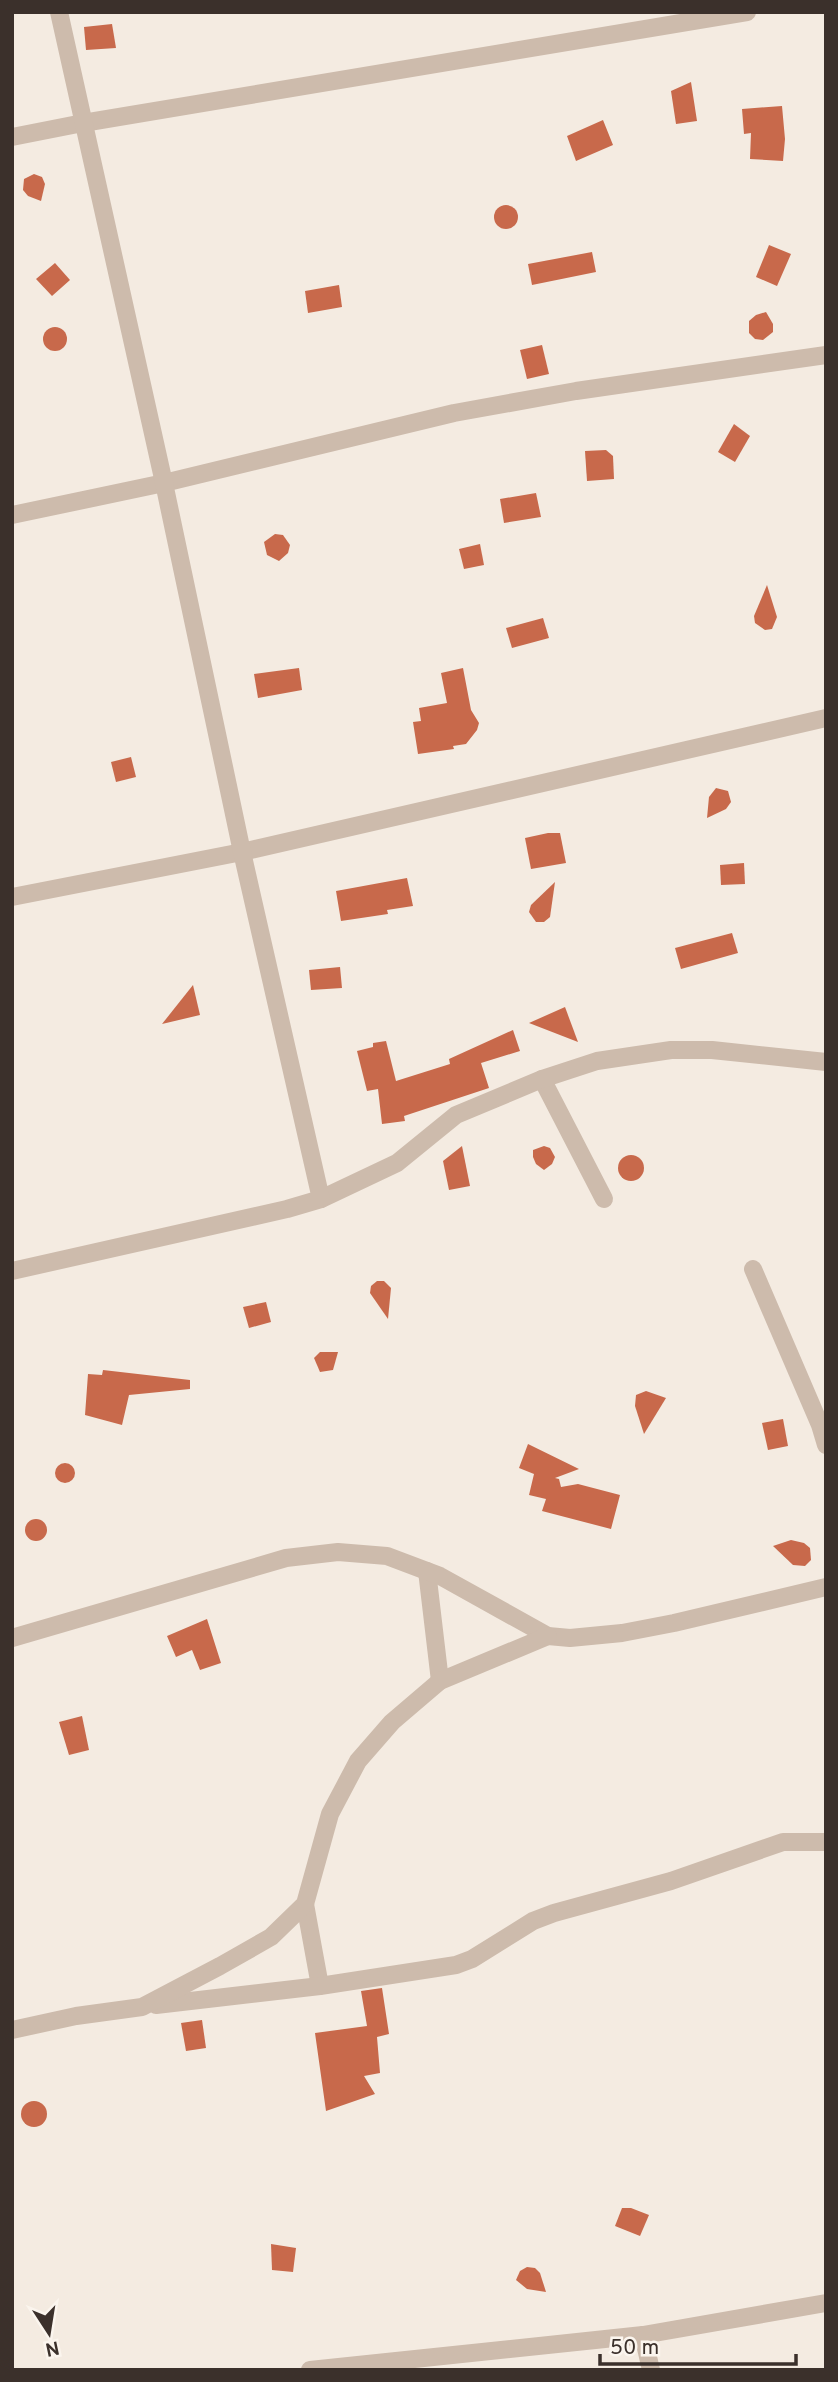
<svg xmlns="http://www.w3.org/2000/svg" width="838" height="2382" font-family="Overpass,sans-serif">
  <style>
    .building { fill: #c8694b }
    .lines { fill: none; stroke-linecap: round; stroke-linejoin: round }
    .minor { stroke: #cdbbac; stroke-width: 18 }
  </style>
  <rect width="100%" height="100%" fill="#f4ebe1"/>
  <g class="building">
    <polygon points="112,24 116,48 86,50 84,27"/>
    <polygon points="691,82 697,121 676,124 671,91"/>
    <polygon points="782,106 785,139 783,161 750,159 751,133 744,134 742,109"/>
    <polygon points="603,120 613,145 576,161 567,136"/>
    <polygon points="34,174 42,177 45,184 41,201 28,196 23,190 24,179"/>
    <circle cx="506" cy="217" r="12"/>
    <polygon points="769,245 791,254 777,286 756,277"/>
    <polygon points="592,252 596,272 532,285 528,264"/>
    <polygon points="55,263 70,280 52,296 36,279"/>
    <polygon points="339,285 342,307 308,313 305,291"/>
    <polygon points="766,312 773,324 773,332 763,340 755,339 749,333 749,321 756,315"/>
    <circle cx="55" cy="339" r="12"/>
    <polygon points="542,345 549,374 527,379 520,350"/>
    <polygon points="734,424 750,436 735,462 718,452"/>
    <polygon points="606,450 613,456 614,479 587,481 585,451"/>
    <polygon points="536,493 541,517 504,523 500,499"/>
    <polygon points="275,534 283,535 290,545 288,553 279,561 267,555 264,542"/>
    <polygon points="480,544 484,565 464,569 459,549"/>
    <polygon points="767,585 777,617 772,629 765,630 755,623 754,616"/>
    <polygon points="543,618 549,638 512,648 506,628"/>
    <polygon points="299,668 302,690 258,698 254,674"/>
    <polygon points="463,668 471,710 479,723 477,730 466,744 453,746 454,749 418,754 413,722 421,721 419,708 447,703 441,673"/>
    <polygon points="131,757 136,777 116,782 111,762"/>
    <polygon points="716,788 728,791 731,802 726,809 707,818 709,797"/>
    <polygon points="548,833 560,833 566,863 531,869 525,838"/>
    <polygon points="744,863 745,884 721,885 720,865"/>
    <polygon points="407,878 413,906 387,910 388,914 341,921 336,891"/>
    <polygon points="555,882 550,917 544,922 536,922 529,912 531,905"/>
    <polygon points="732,933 738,953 681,969 675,948"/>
    <polygon points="340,967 342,988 311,990 309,970"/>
    <polygon points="193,985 200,1015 162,1024"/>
    <polygon points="565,1007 578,1042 529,1023"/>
    <polygon points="513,1030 520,1051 481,1063 489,1088 404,1116 405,1121 382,1124 378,1089 367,1091 357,1051 373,1047 373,1043 386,1041 396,1081 450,1064 449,1059"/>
    <polygon points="462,1146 470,1186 449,1190 443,1161"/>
    <polygon points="544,1146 550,1148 555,1157 552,1164 544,1170 536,1164 533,1157 533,1150"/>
    <circle cx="631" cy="1168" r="13"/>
    <polygon points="377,1281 384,1281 391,1288 388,1319 370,1293 371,1286"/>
    <polygon points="266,1302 271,1322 249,1328 243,1307"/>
    <polygon points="320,1352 338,1352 333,1370 320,1372 314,1358"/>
    <polygon points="103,1370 190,1380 190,1389 129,1395 122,1425 85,1415 88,1374 102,1375"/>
    <polygon points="646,1391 666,1398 644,1434 635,1406 636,1395"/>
    <polygon points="783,1419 788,1446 768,1450 762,1423"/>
    <polygon points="528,1444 579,1469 555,1478 559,1479 561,1487 578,1484 620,1495 611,1529 542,1511 546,1499 529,1495 534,1474 519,1468"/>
    <circle cx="65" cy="1473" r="10"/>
    <circle cx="36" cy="1530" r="11"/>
    <polygon points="791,1540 804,1543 810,1548 811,1560 805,1566 793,1565 773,1546"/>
    <polygon points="207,1619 221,1663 200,1670 192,1650 176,1657 167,1636"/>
    <polygon points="82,1716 89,1750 69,1755 59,1722"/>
    <polygon points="382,1988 389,2034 377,2037 380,2073 364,2076 375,2094 326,2111 315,2033 367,2026 361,1991"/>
    <polygon points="202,2020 206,2048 186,2051 181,2023"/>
    <circle cx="34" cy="2114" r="13"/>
    <polygon points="622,2208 631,2208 649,2215 640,2236 615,2226"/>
    <polygon points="271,2244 296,2248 293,2272 272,2270"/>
    <polygon points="527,2267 535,2268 540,2273 546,2292 527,2289 516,2280 520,2271"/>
  </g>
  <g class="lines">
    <g class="minor">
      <polyline points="12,137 83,123 747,12"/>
      <polyline points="12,515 164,483 454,413 576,391 826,355"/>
      <polyline points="12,897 242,852 826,718"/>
      <polyline points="542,1079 604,1199"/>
      <polyline points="321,1199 397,1163 456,1115 542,1079 597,1061 671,1050 712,1050 826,1062"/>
      <polyline points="753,1269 820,1425 826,1445"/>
      <polyline points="12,1271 287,1209 321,1199 242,852 164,483 59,12"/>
      <polyline points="427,1571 440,1681"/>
      <polyline points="12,1638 286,1558 338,1552 387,1556 440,1576 548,1636 570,1638 622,1633 674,1623 826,1587"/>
      <polyline points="305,1904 320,1986"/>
      <polyline points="156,2005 320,1986 456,1965 472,1959 533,1921 554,1913 671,1881 783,1842 826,1842"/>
      <polyline points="12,2030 76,2016 142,2007 220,1966 271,1937 305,1904 330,1814 358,1761 392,1722 440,1681 548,1636"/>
      <polyline points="643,2335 651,2370"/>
      <polyline points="310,2370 643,2335 826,2303"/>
    </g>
  </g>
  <rect width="838" height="2382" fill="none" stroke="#3b302b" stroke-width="28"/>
  <g transform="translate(49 2333) rotate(168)" stroke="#fbf5ee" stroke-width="5" paint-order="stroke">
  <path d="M0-5L12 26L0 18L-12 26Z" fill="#3b302b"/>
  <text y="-10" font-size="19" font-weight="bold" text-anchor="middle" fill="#3b302b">N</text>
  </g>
  <path d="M600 2354v10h196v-10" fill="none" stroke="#3b302b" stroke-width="3.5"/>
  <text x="610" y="2354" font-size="21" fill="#3b302b" stroke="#fbf5ee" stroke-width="5" paint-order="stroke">50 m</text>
</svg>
